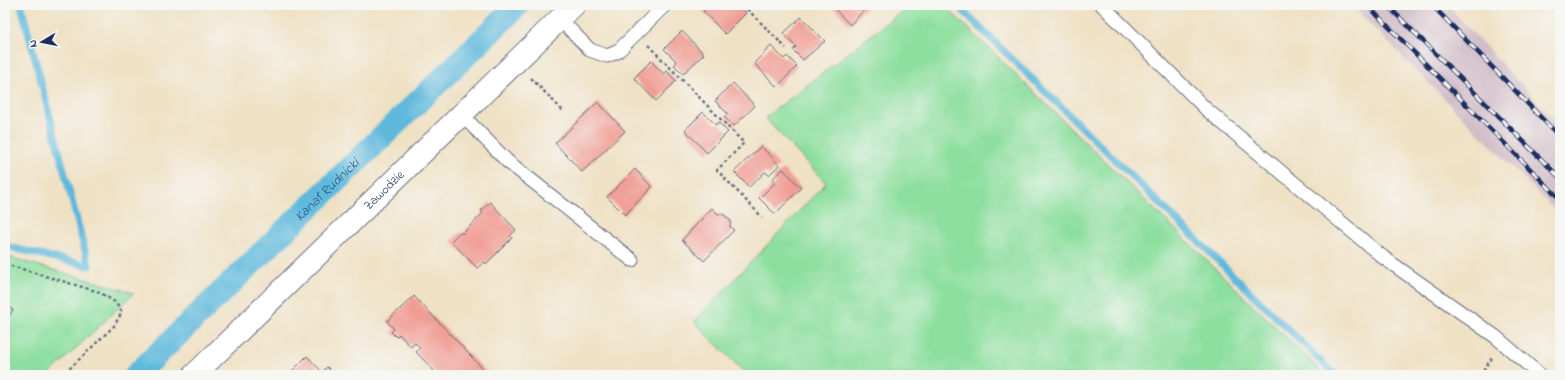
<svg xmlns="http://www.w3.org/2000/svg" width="1565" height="380" font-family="'Indie Flower',sans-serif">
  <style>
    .industrial { fill: #d1bdc8 }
    .green { fill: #8ddf9f; stroke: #54877e }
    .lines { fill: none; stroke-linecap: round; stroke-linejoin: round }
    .stream { stroke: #5fb9dd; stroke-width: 7 }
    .canal { stroke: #5fb9dd; stroke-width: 24 }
    .building { fill: #f09e94 }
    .lane-casing { stroke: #656d82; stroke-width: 15 }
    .street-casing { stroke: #656d82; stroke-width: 24 }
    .path { stroke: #656d82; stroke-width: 2.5; stroke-dasharray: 3 3; stroke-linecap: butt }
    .lane { stroke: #fff; stroke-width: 13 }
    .street { stroke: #fff; stroke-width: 22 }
    .rail-casing { stroke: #1b2f5e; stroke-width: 4.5 }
    .rail { stroke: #f6f6f2; stroke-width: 3; stroke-dasharray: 9; stroke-linecap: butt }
    .labels { text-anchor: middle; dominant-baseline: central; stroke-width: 3.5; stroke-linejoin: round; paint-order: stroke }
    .street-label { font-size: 13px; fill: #1b2f5e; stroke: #f6f6f2 }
    .water-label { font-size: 14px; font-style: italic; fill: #2f5884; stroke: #f6f6f2 }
  </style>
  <rect width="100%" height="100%" fill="#f6f6f2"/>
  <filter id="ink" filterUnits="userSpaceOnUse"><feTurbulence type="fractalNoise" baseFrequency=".025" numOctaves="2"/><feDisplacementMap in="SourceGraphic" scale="8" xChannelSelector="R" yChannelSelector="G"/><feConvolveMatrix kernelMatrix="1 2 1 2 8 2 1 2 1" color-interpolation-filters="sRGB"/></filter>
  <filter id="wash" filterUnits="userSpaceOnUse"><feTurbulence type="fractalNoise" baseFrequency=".012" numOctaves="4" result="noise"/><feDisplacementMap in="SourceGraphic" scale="16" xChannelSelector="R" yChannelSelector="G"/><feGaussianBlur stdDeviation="0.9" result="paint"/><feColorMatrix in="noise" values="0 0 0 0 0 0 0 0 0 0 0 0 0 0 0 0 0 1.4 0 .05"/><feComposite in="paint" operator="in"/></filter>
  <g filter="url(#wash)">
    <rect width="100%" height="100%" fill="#efe1c4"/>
    <polygon class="industrial" points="1351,5 1447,5 1560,126 1560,215"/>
    <g class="green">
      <polygon points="910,5 944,5 1325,375 747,375 694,322 826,183 765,118"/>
      <polygon points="5,256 134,293 48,375 5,375"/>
    </g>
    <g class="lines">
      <g class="stream">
        <polyline points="957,5 1335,375"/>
        <polyline points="5,246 89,266 21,5"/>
      </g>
      <path class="canal" id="s1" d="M 136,375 L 518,5"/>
    </g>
    <g id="blocks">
      <g class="building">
        <polygon points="709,5 732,5 734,7 738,5 746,13 725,34 703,11"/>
        <polygon points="831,5 869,5 850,25"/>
        <polygon points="801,17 825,41 803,60 793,50 796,47 783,34"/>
        <polygon points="682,31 704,54 683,74 674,65 677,62 664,49"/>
        <polygon points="771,46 784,59 787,56 797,66 777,87 754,63"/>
        <polygon points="651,61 664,74 667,71 676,81 656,101 634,78"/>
        <polygon points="733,83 755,106 734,126 724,117 728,114 715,101"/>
        <polygon points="598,102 625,131 582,172 555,143"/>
        <polygon points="703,112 716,125 718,122 728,132 707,153 685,130"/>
        <polygon points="761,146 779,165 769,175 765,172 749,187 734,172"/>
        <polygon points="635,169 652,187 625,215 607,197"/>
        <polygon points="783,169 801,188 775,214 759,198 776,182 772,179"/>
        <polygon points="490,202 516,230 510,236 512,238 486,264 484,262 477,268 451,241 460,232 462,234 483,213 481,211"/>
        <polygon points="712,208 718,214 723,214 731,221 730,227 734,230 704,261 682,240"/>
        <polygon points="414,296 489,375 438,375 416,352 420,348 415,343 411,347 399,334 396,337 391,332 394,329 387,321"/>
        <polygon points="5,305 13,310 5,322"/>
        <polygon points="307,356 322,372 327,367 332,372 329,375 288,375"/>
      </g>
    </g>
  </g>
  <g filter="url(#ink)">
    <use href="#blocks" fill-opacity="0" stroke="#656d82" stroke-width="1"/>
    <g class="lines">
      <g class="lane-casing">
        <g id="lane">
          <polyline points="1102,5 1207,110 1384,258 1496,337 1540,375"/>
          <polyline points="560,19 590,50 607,56 617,52 665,5"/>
          <polyline points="462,115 507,161 632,260"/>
        </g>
      </g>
      <g class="street-casing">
        <g id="street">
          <path id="s2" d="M 194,375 L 574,5"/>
        </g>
      </g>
      <g class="path">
        <polyline points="743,5 786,48"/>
        <polyline points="648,45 744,143 717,170 762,217"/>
        <polyline points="531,78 563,111"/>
        <polyline points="5,264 99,292 115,302 122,312 114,326 63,375"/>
        <polyline points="1480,375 1492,358"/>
      </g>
      <use href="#lane" class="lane"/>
      <use href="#street" class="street"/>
      <g class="rail-casing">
        <g id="rail">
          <polyline points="1367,5 1560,199"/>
          <polyline points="1387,5 1560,178"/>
          <polyline points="1432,5 1560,137"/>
        </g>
      </g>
      <use href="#rail" class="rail"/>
    </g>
  </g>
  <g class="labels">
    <g class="street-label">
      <text stroke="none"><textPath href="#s2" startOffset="265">Zawodzie</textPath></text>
    </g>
    <g class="water-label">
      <text stroke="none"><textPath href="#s1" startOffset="266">Kanał Rudnicki</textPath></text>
    </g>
  </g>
  <rect width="1565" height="380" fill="none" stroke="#f6f6f2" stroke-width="20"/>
  <g transform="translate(42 42) rotate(260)" stroke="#f6f6f2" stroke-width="3" paint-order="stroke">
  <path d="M0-3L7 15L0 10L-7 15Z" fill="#1b2f5e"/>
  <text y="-6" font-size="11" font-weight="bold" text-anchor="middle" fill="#1b2f5e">N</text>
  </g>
</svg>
